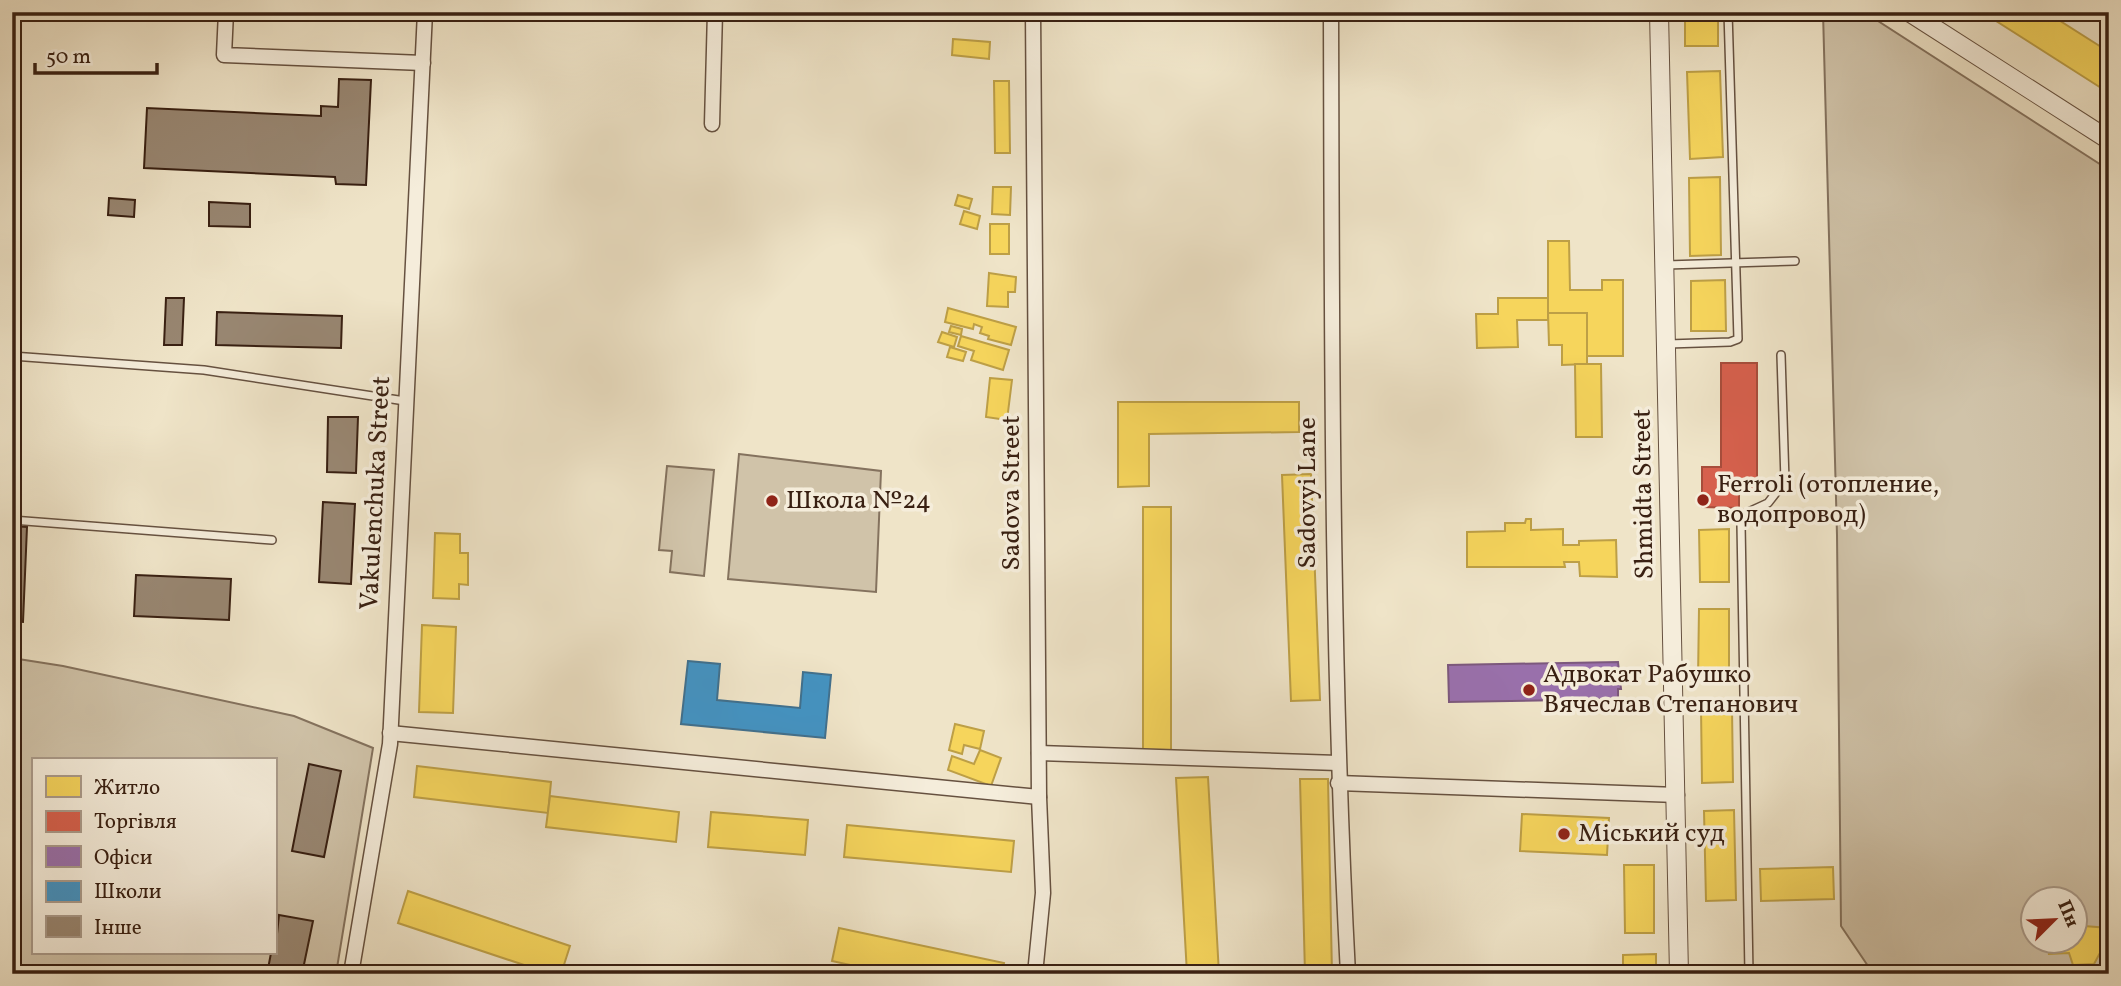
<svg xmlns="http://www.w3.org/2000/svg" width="2121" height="986" font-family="Vollkorn,serif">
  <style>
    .green { fill: #d0c3a9; stroke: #84725e; stroke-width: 2; fill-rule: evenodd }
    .homes { fill: #f6d55c; stroke: #bd9f46; stroke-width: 2 }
    .shops { fill: #d6604d; stroke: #a74d3b; stroke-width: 2 }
    .offices { fill: #9970ab; stroke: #7c587d; stroke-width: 2 }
    .schools { fill: #4393c3; stroke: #40708e; stroke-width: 2 }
    .building { fill: #988671; stroke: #392012; stroke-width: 2 }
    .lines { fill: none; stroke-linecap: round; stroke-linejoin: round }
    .service-casing { stroke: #665140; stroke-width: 10 }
    .minor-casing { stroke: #665140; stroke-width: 17 }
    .tertiary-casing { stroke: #665140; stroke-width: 20 }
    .service { stroke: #f5eddb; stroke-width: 7 }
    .minor { stroke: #f5eddb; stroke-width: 14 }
    .tertiary { stroke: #f5eddb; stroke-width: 18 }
    .poi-dot { fill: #8f2418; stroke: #f5eddb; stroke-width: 2.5 }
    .labels { text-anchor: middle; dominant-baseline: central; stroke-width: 7; stroke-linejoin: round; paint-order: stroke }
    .poi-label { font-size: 26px; fill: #392012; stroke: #f5eddb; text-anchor: start }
    .street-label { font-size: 26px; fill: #392012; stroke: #f5eddb }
  </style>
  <rect width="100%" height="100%" fill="#efe4c8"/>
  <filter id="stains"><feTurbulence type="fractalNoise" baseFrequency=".00286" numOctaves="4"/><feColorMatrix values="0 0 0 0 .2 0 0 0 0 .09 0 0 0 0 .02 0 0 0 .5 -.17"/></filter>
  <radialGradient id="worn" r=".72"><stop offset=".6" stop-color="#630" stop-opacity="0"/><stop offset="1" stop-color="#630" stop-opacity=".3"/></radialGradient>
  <g class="green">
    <path d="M 1823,12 L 1864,12 L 2109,170 L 2109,974 L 1868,974 L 1868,966 L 1841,926 L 1837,535 ZM 2034,898 L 2076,898 L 2076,940 L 2034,940 Z"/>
    <polygon points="739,454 881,471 876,592 728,579"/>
    <polygon points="667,466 714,470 704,576 670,572 672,551 659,550"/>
    <path d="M 12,658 L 63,666 L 294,716 L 373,748 L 336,974 L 12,974 ZM 33,760 L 275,760 L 275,953 L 33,953 Z"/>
  </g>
  <g class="homes">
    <polygon points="986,12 1009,12 1010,18 987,19"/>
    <rect x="1685" y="12" width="33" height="34"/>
    <polygon points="1982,12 2046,12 2109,52 2109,93"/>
    <polygon points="953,39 990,42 989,59 952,55"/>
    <polygon points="1720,71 1723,157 1690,159 1687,72"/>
    <polygon points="994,81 1009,81 1010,153 995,153"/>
    <polygon points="1720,177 1721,255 1690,256 1689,178"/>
    <polygon points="993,187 1011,187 1010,215 992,214"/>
    <polygon points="958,195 972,199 969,209 955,205"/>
    <polygon points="964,211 980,216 977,229 960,224"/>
    <rect x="990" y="224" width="19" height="30"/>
    <polygon points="1548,241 1569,241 1570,290 1602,290 1602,280 1623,280 1623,356 1587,356 1587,313 1548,313"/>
    <polygon points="989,273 1016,277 1015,292 1008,292 1008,307 987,306"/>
    <polygon points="1725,280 1726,331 1691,331 1691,281"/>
    <polygon points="1498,298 1548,298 1548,320 1517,320 1518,347 1477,348 1476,314 1498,314"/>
    <polygon points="948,308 1016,327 1011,345 988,339 989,336 980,333 982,327 974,324 973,329 945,322"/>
    <polygon points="1548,313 1587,313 1587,364 1562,365 1562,345 1549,345"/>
    <polygon points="951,326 962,329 961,335 949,332"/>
    <polygon points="942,332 957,337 954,347 938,342"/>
    <polygon points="961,336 1009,350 1003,370 971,360 974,351 958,346"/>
    <polygon points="950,347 966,352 963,361 947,357"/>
    <polygon points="1575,364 1601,364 1602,437 1576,437"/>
    <polygon points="990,378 1012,380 1007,420 986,417"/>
    <polygon points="1118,402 1299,402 1299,432 1149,434 1149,486 1118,487"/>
    <polygon points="1311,474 1320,700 1291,701 1282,475"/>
    <rect x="1143" y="507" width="28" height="243"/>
    <polygon points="1526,519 1531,519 1531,530 1563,529 1563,545 1579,545 1579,541 1616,540 1617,577 1580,576 1579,562 1564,562 1565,567 1467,567 1467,532 1505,531 1505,523 1525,523"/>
    <polygon points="1729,529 1729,582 1700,582 1699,530"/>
    <polygon points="435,533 460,534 460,553 468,553 468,585 459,584 459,599 433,598"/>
    <polygon points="1699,609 1729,609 1729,680 1698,679"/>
    <polygon points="422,625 456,627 453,713 419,712"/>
    <polygon points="1701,708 1732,708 1733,782 1702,783"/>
    <polygon points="955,724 984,731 980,749 964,745 962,754 949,750"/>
    <polygon points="980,750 1001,758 991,786 948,770 952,756 974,764"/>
    <polygon points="417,766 551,782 548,813 414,797"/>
    <polygon points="1208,777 1219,974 1187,974 1176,778"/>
    <polygon points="1300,779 1328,779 1332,974 1305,974"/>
    <polygon points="550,796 679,812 676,842 546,827"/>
    <polygon points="1734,810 1736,900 1706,901 1704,811"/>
    <polygon points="711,812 808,820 805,855 708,847"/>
    <polygon points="1522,814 1609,818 1607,855 1520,851"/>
    <polygon points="847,825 1014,841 1011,872 844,857"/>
    <polygon points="1624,865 1654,865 1654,933 1625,933"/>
    <polygon points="1833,867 1834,899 1761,901 1760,869"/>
    <polygon points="408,891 570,946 561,974 551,974 398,923"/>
    <polygon points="2084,926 2109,928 2109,952 2101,951 2094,964 2073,965 2069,953 2049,954 2050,940 2076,940 2076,927"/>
    <polygon points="839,928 1004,963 1002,974 891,974 832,961"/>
    <polygon points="1656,954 1656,974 1623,974 1623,955"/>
    <rect x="1709" y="965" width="33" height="9"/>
  </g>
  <polygon class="shops" points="1721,363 1757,363 1757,490 1739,490 1739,508 1702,507 1702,467 1721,467"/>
  <polygon class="offices" points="1618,662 1621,689 1618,689 1618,699 1449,702 1448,665"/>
  <polygon class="schools" points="688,661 720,664 717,700 800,708 803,672 831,675 825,738 681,724"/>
  <g class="building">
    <polygon points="339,79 371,80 366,185 336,184 335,177 144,168 147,108 321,116 321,106 338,107"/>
    <polygon points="109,198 135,200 134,217 108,215"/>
    <polygon points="209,202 250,204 250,227 209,226"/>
    <polygon points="166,298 184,298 182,345 164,345"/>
    <polygon points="217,312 342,316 341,348 216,345"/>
    <polygon points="328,417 358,417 356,473 327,472"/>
    <polygon points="323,502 355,504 351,584 319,582"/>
    <polygon points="12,526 27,527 23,622 12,621"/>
    <polygon points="136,575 231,579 229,620 134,616"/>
    <polygon points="309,764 341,771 324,857 292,851"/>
    <polygon points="279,915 313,921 302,974 267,974 271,953 275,953"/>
  </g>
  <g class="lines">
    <g class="service-casing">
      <g id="service">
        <polyline points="1666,265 1795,261"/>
        <polyline points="1668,344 1730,342 1738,339 1728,12"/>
        <polyline points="12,356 204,370 405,401"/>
        <polyline points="12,520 272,540"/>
        <polyline points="1749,974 1741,524 1744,514 1768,503 1785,481 1781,355"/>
      </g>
    </g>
    <g class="minor-casing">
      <g id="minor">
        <polyline points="226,12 224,55 423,63"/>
        <polyline points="1033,12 1039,797 1043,893 1035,974"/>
        <path d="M 1331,12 C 1332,333 1331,653 1348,974"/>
        <polyline points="712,124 715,12"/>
        <polyline points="390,733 1039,797"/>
        <polyline points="1039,753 1338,763"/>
        <polyline points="1338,783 1677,795"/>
        <polyline points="351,974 390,744 425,12"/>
      </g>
    </g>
    <g class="tertiary-casing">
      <g id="tertiary">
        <polyline points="1659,12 1679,974"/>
        <polyline points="1909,12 2109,140"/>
      </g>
    </g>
    <use href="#service" class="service"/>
    <use href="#minor" class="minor"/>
    <use href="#tertiary" class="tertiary"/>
  </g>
  <g class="poi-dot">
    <circle cx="1703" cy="500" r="7"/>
    <circle cx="772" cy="501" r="7"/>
    <circle cx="1529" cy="690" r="7"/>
    <circle cx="1564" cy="834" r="7"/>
  </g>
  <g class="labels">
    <g class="poi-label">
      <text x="1717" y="485">Ferroli (отопление,<tspan x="1717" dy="30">водопровод)</tspan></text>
      <text x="786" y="501">Школа №24</text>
      <text x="1543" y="675">Адвокат Рабушко<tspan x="1543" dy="30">Вячеслав Степанович</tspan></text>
      <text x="1578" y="834">Міський суд</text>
    </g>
    <g class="street-label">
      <text transform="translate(376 493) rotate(-87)">Vakulenchuka Street</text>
      <text transform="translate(1012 493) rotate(-90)">Sadova Street</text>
      <text transform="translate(1308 493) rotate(-90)">Sadovyi Lane</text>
      <text transform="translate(1644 494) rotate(-91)">Shmidta Street</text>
    </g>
  </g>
  <rect width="2121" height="986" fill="none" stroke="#efe4c8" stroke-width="42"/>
  <rect x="14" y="14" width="2093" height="958" fill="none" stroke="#392012" stroke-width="3.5"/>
  <rect x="21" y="21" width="2079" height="944" fill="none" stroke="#392012" stroke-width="2"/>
  <rect x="32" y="758" width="245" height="196" fill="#f5eddb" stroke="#aa9b8b" stroke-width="2"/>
  <rect x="46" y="776" width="35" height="21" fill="#f6d55c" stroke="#aa9b8b" stroke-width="2"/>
  <text x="94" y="794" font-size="21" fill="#392012">Житло</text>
  <rect x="46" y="811" width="35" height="21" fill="#d6604d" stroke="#aa9b8b" stroke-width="2"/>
  <text x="94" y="828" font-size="21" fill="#392012">Торгівля</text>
  <rect x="46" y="846" width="35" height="21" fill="#9970ab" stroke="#aa9b8b" stroke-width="2"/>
  <text x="94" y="864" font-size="21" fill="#392012">Офіси</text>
  <rect x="46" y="881" width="35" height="21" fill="#4393c3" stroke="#aa9b8b" stroke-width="2"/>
  <text x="94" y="898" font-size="21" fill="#392012">Школи</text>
  <rect x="46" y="916" width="35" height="21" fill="#988671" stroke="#aa9b8b" stroke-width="2"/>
  <text x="94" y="934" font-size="21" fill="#392012">Інше</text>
  <g transform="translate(2054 920) rotate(66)"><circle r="33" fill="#f5eddb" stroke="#aa9b8b" stroke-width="2"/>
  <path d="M0-5L12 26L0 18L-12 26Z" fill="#8f2418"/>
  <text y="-10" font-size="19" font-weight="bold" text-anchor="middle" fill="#392012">Пн</text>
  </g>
  <path d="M35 63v10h122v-10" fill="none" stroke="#392012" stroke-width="3.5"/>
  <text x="46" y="63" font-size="21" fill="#392012" stroke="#f5eddb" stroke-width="5" paint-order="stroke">50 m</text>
  <rect width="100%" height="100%" filter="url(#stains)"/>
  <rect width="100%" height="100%" fill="url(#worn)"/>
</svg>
